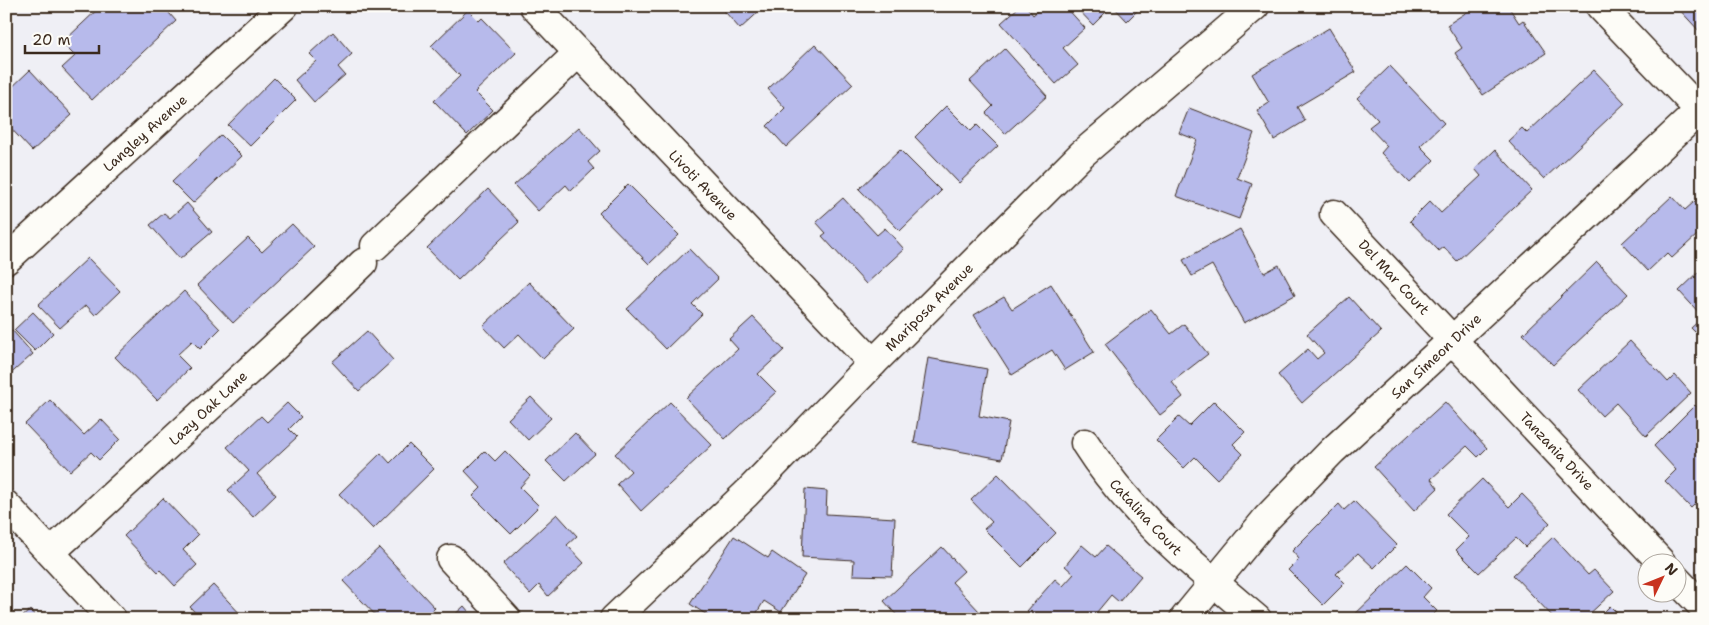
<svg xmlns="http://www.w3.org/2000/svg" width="1709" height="625" font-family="'Shantell Sans',sans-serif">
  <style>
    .building { fill: #b7baeb; stroke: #3b2a1e }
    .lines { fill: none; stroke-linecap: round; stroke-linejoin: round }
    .street-casing { stroke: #3b2a1e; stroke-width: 31 }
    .secondary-casing { stroke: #3b2a1e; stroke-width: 31 }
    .street { stroke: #fdfcf7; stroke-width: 28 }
    .secondary { stroke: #fdfcf7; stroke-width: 28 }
    .labels { text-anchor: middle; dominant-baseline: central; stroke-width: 4; stroke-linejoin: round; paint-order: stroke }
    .street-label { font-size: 14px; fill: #3b2a1e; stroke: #fdfcf7 }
  </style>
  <rect width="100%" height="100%" fill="#efeff5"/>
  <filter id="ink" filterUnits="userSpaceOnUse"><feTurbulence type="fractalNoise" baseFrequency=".02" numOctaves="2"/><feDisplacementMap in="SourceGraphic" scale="10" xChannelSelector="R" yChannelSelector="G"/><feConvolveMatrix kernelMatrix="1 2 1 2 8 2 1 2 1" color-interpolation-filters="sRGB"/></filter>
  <g filter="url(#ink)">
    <g class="building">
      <polygon points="101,6 163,6 176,21 92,100 62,68 75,56 62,43"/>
      <polygon points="720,6 765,6 740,29"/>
      <polygon points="1020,6 1026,6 1033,15 1043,6 1065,6 1085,28 1063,48 1078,65 1056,84 1001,23"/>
      <polygon points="1075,6 1112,6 1093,25"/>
      <polygon points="1113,6 1142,6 1127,21"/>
      <polygon points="1476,6 1508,6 1519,23 1523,20 1546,53 1483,95 1455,53 1462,48 1447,25"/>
      <polygon points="1676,6 1703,6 1703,33 1702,34"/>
      <polygon points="468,10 479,21 482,18 516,53 475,92 493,110 467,135 434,101 460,76 431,46"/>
      <polygon points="1329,28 1356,72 1297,107 1305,121 1274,140 1257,111 1269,103 1252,74"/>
      <polygon points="333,32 352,54 338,67 345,75 314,102 295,80 316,61 309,54"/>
      <polygon points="815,44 853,84 786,147 767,126 785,108 768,89"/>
      <polygon points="1005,49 1047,96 1005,134 986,113 993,106 970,81"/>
      <polygon points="1390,66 1444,123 1420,146 1434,160 1410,183 1381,153 1387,146 1369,127 1378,120 1357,98"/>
      <polygon points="30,70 72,115 32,151 6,123 6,93"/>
      <polygon points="1594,70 1625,103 1544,179 1508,141 1522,128 1527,133"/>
      <polygon points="274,78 296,100 250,146 228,125"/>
      <polygon points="946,106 971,131 977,125 998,146 959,183 915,137"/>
      <polygon points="1189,108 1254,133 1237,178 1252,184 1239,219 1176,196 1197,140 1179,133"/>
      <polygon points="579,127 600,151 588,162 594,169 571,191 566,185 538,211 514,185"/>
      <polygon points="221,135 242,156 193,203 172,182"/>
      <polygon points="900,150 941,191 900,231 859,189"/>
      <polygon points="1495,150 1532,190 1457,261 1444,247 1439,251 1410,221 1430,201 1441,213 1481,176 1475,169"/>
      <polygon points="628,184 679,235 649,264 599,213"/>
      <polygon points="488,189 519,222 458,280 427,248"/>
      <polygon points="1703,194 1703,241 1697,235 1672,258 1667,253 1648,271 1622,243 1672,196 1685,210"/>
      <polygon points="843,198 877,235 885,228 904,249 866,284 822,236 826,233 816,222"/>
      <polygon points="187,203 212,232 180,259 150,225 164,213 170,218"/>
      <polygon points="292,224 314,247 233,323 197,285 248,238 262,252"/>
      <polygon points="1240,229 1264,273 1279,265 1295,295 1244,323 1212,265 1192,276 1183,260"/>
      <polygon points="689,249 718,279 692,304 702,314 666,349 627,309"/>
      <polygon points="88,258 120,291 95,315 86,305 60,328 38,305"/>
      <polygon points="1597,262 1628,294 1553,365 1523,334"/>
      <polygon points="1703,268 1703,317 1679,291"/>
      <polygon points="529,282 574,329 543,359 519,334 504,348 483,326"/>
      <polygon points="1051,284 1094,352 1065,370 1052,350 1012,375 974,315 1004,297 1012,309"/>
      <polygon points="184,291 220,329 200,349 192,341 177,355 190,368 157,400 115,357"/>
      <polygon points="1349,297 1381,332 1302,403 1278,375 1308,349 1317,359 1324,353 1307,334"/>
      <polygon points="1151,309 1171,334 1184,324 1208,354 1172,382 1183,397 1160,415 1105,344"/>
      <polygon points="33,312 53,333 35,351 14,330"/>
      <polygon points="753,317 784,350 758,374 776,392 725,439 686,398 738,349 729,339"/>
      <polygon points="1703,317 1703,340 1691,328"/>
      <polygon points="12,330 33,354 6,378 6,335"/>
      <polygon points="367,331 393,360 359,391 332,362"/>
      <polygon points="1630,341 1668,382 1675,375 1691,393 1646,436 1616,403 1602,416 1578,390"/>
      <polygon points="928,358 987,369 979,416 1009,422 1002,459 914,443"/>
      <polygon points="531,397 551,418 528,440 508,419"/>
      <polygon points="50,400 84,435 101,419 120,439 99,460 91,452 70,471 25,424"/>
      <polygon points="1214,401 1245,432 1233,444 1243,454 1217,479 1195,457 1184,468 1156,440 1179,417 1189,426"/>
      <polygon points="670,402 712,445 641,511 617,484 631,471 615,454"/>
      <polygon points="1445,402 1487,448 1478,457 1467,446 1431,479 1438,488 1414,511 1374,467"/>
      <polygon points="287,403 301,417 289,429 297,437 257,474 276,495 253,517 228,490 249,471 227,447 261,416 267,422"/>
      <polygon points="1695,405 1703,413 1703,496 1691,508 1665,481 1676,470 1654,446"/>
      <polygon points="575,433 595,454 566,481 546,461"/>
      <polygon points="409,444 434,469 373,529 339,494 381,453 390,463"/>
      <polygon points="485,451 495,461 505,451 530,476 520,487 539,506 511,534 473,496 481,488 465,471"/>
      <polygon points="998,474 1056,533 1022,567 984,529 992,522 971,500"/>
      <polygon points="1482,479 1509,507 1522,494 1550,523 1525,547 1516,538 1479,573 1456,550 1469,537 1446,514"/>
      <polygon points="805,489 827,491 826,514 895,518 892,576 853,575 854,560 802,557"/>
      <polygon points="163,498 198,535 183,550 197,565 175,586 160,570 158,572 124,536"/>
      <polygon points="1354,501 1397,545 1374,568 1358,553 1336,574 1345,583 1323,605 1288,570 1299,559 1292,551 1339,504 1344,510"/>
      <polygon points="557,514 577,536 567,545 584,563 548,596 539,585 530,594 503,564"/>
      <polygon points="734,536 768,558 772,552 805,575 781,612 764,601 753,619 713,619 690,604"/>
      <polygon points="1553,537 1588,575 1594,570 1614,591 1584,619 1555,619 1513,575"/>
      <polygon points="1082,545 1096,557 1106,546 1141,576 1119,602 1111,595 1092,618 1093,619 1036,619 1027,611 1055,579 1063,586 1074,574 1065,566"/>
      <polygon points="942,547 964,571 952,582 980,612 973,619 900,619 884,601"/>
      <polygon points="379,548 435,608 424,619 379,619 343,581"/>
      <polygon points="1407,564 1431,588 1423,597 1437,611 1429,619 1350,619"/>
      <polygon points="213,585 245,619 201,619 190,607"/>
      <polygon points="464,606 475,619 450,619"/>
      <polygon points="1610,606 1623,619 1597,619"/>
      <polygon points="30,610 38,619 20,619"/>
    </g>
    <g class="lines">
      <g class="street-casing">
        <g id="street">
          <polyline points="534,6 873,363"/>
          <polyline points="1600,6 1703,114"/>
          <polyline points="1334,214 1661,562"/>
          <polyline points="375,246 578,53"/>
          <polyline points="6,260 284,6"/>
          <path d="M 1085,443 C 1131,515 1192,564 1257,619"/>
          <polyline points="51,552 305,319 363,263"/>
          <polyline points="451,559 507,619"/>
          <polyline points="1676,579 1703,607"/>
          <polyline points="614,619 746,494 873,363 1082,154 1255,6"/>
          <polyline points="1184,619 1267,518 1332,451 1587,216 1703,107"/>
        </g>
      </g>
      <g class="secondary-casing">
        <polyline id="secondary" points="6,505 112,619"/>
      </g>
      <use href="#street" class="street"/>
      <use href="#secondary" class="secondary"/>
    </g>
  </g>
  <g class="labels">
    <g class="street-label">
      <text transform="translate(145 133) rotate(-42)">Langley Avenue</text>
      <text transform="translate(703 185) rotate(46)">Livoti Avenue</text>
      <text transform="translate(1394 277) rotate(47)">Del Mar Court</text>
      <text transform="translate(929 307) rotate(-45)">Mariposa Avenue</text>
      <text transform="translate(1436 356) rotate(-43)">San Simeon Drive</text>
      <text transform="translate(208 408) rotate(-43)">Lazy Oak Lane</text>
      <text transform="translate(1557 451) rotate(47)">Tanzania Drive</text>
      <text transform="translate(1146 517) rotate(47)">Catalina Court</text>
    </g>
  </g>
  <rect width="1709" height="625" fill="none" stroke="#fdfcf7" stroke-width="25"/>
  <rect x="12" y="12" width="1684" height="600" fill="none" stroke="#3b2a1e" stroke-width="2" filter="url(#ink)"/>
  <g transform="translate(1662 578) rotate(47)"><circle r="24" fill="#fdfcf7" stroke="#afa8a0"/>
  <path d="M0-4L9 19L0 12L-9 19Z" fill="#c8321e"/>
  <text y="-8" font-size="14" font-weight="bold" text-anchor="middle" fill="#3b2a1e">N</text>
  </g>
  <path d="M25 45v8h74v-8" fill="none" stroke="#3b2a1e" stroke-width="2.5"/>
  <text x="32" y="45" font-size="15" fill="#3b2a1e" stroke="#fdfcf7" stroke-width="4" paint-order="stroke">20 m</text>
</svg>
